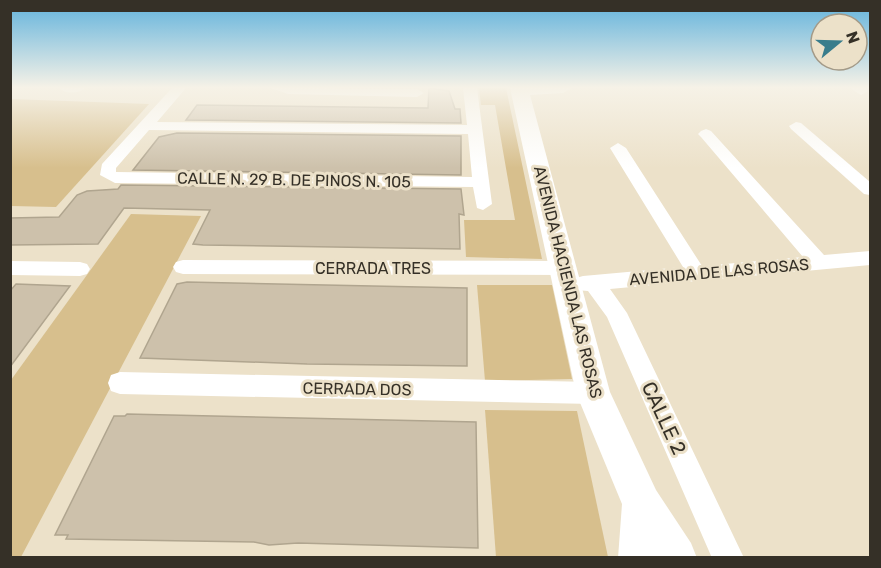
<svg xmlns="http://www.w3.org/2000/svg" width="881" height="568" font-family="Rubik,sans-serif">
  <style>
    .green { fill: #d7bf8d }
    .building { fill: #cdc1ab; stroke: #b0a58f; stroke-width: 1.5 }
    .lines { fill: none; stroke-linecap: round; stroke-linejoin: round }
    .street { fill: #fff; fill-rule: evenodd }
    .secondary { fill: #fff; fill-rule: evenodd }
    .labels { text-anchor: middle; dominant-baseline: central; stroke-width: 6; stroke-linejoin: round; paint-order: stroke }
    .street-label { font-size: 16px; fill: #353027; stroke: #ece1c9 }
    .near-street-label { font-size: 20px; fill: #353027; stroke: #ece1c9 }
  </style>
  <rect width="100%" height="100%" fill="#ece1c9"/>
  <g class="green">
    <polygon points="479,88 506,88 542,259 466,257 464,220 515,220 495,105 481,105"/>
    <polygon points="11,99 149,104 56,207 11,206"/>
    <polygon points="131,214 201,216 21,557 11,558 11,380"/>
    <polygon points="477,285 552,285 572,379 485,381"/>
    <polygon points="485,410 577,411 608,557 496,557"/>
  </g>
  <g class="building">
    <polygon points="429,88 449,91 455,109 460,109 461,123 186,120 197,105 428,108"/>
    <polygon points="177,133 461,136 461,175 133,170 159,137"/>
    <polygon points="121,185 461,189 464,215 459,214 460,249 203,245 193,244 210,210 124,208 98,244 10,245 10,218 59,217 77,195 87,191 118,189"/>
    <polygon points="187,282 467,288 467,366 307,364 140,358 177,284"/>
    <polygon points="16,284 70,286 10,367 10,291"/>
    <polygon points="127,414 476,422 478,548 298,543 269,545 254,542 66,539 68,535 55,535 114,416 125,416"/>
  </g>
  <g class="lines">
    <g class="street">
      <path d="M 59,88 L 85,88 C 79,94 65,94 59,88 Z"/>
      <path d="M 172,88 L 186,88 L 157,122 L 467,125 L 463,88 L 477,88 L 492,204 L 483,210 L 477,208 L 473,187 L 115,183 L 100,175 L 102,164 ZM 149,130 L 468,134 L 472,177 L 116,172 L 116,168 Z"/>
      <polygon points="271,88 417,89 424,93 417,97 288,94"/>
      <polygon points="850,88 866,88 868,91 861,95"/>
      <polygon points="796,122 801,123 870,182 870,195 864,194 791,129 789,126"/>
      <polygon points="706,129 711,131 824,255 870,251 870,265 610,289 627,313 744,558 712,558 607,317 588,291 576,290 572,284 576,278 583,276 683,267 610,148 618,143 626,148 702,266 803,257 701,137 698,134 701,131"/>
      <polygon points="183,260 563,261 570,263 573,268 570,273 563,275 183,274 176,272 173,267 176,262"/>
      <polygon points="10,261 80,262 87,264 90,269 87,274 80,276 10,275"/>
      <polygon points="120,372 593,382 602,385 606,393 602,401 593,404 120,394 111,391 108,383 111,375"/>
    </g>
    <polygon class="secondary" points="510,88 572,88 563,93 530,95 610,392 656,490 691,543 697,558 618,558 622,504 576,393"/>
  </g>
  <linearGradient id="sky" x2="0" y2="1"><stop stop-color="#60b2dc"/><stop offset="0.52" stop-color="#f6f2e7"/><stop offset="1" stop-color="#f6f2e7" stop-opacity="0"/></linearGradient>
  <rect width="881" height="168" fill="url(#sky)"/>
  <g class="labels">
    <g class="street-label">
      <text transform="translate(294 180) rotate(1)">CALLE N. 29 B. DE PINOS N. 105</text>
      <text x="373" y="268">CERRADA TRES</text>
      <text transform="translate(719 272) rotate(-5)">AVENIDA DE LAS ROSAS</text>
      <text transform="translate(568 282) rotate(76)">AVENIDA HACIENDA LAS ROSAS</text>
      <text transform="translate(357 389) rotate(1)">CERRADA DOS</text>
    </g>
    <g class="near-street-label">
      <text transform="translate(664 418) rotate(65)">CALLE 2</text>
    </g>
  </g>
  <rect width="881" height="568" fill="none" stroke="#353027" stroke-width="24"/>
  <g transform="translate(839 42) rotate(71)"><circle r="28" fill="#ece1c9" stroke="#a39a88" stroke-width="1.5"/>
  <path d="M0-4.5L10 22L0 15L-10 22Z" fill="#397d8c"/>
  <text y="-9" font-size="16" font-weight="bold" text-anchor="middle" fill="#353027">N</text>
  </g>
</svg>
